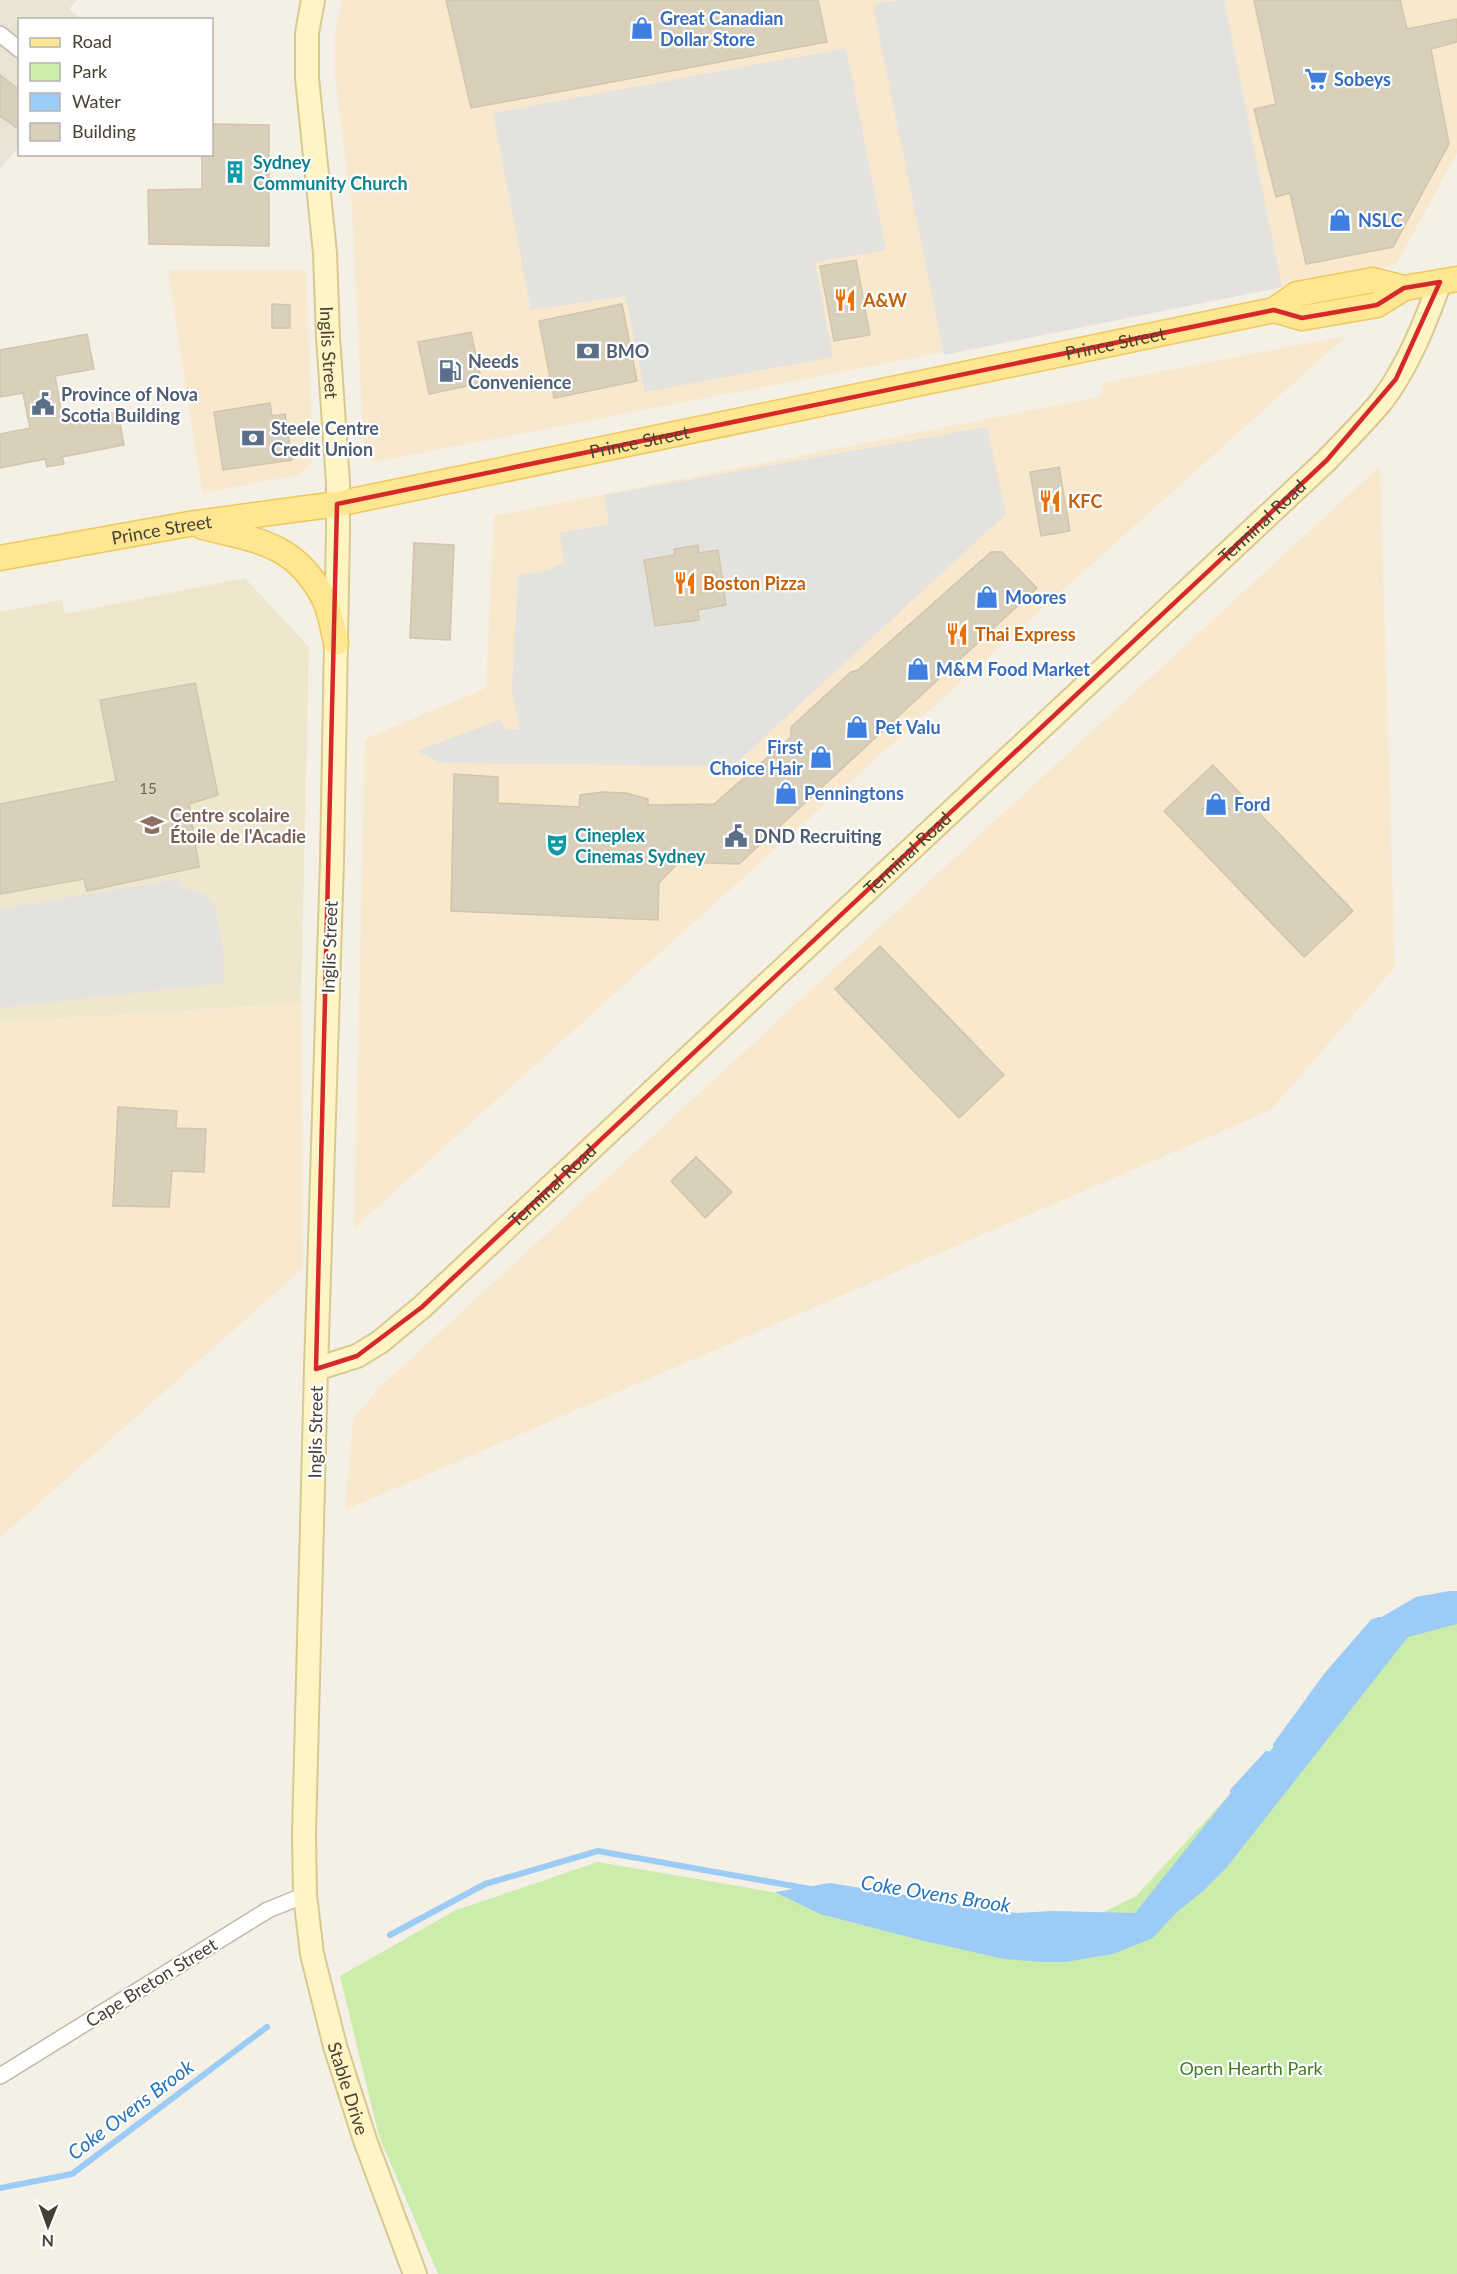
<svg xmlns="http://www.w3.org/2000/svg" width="1457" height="2274" font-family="Lato,sans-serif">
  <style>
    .residential { fill: #e8e3d3 }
    .commercial { fill: #f8e9ce }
    .education { fill: #eee7ce }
    .green { fill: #cbecaa }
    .parking { fill: #e4e2de; fill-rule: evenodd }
    .water { fill: #9cccf6 }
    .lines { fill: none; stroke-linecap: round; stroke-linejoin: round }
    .stream { stroke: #9cccf6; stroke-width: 6 }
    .building { fill: #d9d0bc; stroke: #d2c5ac; stroke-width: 1.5 }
    .street-casing { stroke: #c0b9a7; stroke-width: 18 }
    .secondary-casing { stroke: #d7c991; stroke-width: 26 }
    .primary-casing { stroke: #edc95a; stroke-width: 27 }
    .street { stroke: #fff; stroke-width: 15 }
    .secondary { stroke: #fff4c4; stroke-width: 22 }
    .primary { stroke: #ffe693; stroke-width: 24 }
    .marked { fill: none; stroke: #d62828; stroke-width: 4.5; stroke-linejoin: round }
    .labels { text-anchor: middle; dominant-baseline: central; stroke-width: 4.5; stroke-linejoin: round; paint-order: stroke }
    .number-label { font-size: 15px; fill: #6c6556 }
    .shop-label { font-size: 18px; font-weight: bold; fill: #366cbe; stroke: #fff; text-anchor: start }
    .culture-label { font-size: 18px; font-weight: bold; fill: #0d838f; stroke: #fff; text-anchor: start }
    .food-label { font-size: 18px; font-weight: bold; fill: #c56008; stroke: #fff; text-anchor: start }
    .street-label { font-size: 18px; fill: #474134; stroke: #fff }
    .service-label { font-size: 18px; font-weight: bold; fill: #4e5e75; stroke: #fff; text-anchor: start }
    .education-label { font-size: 18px; font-weight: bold; fill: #785e54; stroke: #fff; text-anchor: start }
    .park-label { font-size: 18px; fill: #407d23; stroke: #fff }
    .water-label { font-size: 20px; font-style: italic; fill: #2573bb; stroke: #fff }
  </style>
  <rect width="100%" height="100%" fill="#f4f0e5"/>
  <polygon class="residential" points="0,0 77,0 69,9 81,19 20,20 19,147 0,168"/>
  <g class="commercial">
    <polygon points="342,0 1457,0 1457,153 1396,265 374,462 364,453 352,209 335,76 335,36"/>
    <polygon points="168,270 306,270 313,461 298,475 202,493"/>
    <polygon points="1346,336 1130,530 354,1228 365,739 486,688 494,516 1103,396 1101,383"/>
    <polygon points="1380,466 1395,967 1271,1110 345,1510 353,1419 379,1388"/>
    <polygon points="301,1003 303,1268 0,1538 0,1022"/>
  </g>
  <polygon class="education" points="245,578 309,647 301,1003 0,1022 0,612 62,600 65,614"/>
  <polygon class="green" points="1457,1615 1457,2274 438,2274 379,2136 340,1976 456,1910 598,1862 1017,1934 1061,1933 1136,1896 1323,1694 1376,1633"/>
  <g class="parking">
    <polygon points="898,0 1224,0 1282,287 944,355 873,5"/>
    <polygon points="846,48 886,250 815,262 833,357 645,392 625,296 531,310 493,113"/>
    <path d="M 987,427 L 1006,514 L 733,766 L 441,763 L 417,751 L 499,720 L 507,730 L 520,729 L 512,692 L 518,575 L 549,570 L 564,561 L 560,533 L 609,524 L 604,495 ZM 697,545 L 699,553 L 718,550 L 726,605 L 698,610 L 699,620 L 675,549 Z"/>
    <polygon points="179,879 181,888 202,893 215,906 223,948 224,983 0,1008 0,909"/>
  </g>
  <polygon class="water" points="1449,1591 1457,1591 1457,1624 1408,1637 1227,1867 1203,1891 1176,1913 1153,1938 1113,1954 1065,1962 1044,1962 1004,1959 924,1941 820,1914 775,1892 830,1883 1016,1913 1053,1911 1135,1913 1230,1794 1282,1738 1327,1675 1373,1622 1416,1597"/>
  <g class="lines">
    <g class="stream">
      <polyline points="1276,1745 1327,1675 1373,1622 1380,1620"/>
      <polyline points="1233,1791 1267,1754"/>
      <polyline points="390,1935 485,1884 598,1851 810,1889"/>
      <polyline points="0,2188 72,2174 267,2027"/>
    </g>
  </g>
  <g class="building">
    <polygon points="446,0 818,0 827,42 471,108"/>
    <polygon points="1254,0 1400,0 1407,29 1457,19 1457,42 1431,49 1449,144 1393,247 1306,264 1290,193 1276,197 1254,109 1276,104"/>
    <polygon points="0,75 20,90 20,130 0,116"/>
    <polygon points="212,124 269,125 269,246 149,244 148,190 202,189 202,154 212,154"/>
    <polygon points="856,260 870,335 834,341 820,266"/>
    <polygon points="272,304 290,305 290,328 272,328"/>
    <polygon points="622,304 637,381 554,398 539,321"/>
    <polygon points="471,332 482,383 429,394 418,342"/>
    <polygon points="87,334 94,369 55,376 63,422 118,412 124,445 62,457 64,464 47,467 45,459 0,468 0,434 30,428 23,393 0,397 0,350"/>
    <polygon points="270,403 272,416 285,414 292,460 223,470 214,412"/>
    <polygon points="1059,467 1070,531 1041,536 1030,472"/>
    <polygon points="414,543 454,545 450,640 410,638"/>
    <polygon points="698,545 699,553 718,550 726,605 698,610 699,620 655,626 644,560 675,555 674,549"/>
    <polygon points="991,552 1002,552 1037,588 739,864 679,862 659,883 658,920 451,911 454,774 498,777 498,803 579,807 580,795 603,792 626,793 648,799 648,805 714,804 791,737 791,727 851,672 858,670"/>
    <polygon points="195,683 218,795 189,804 199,867 87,891 84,879 0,894 0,804 116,781 100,700"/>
    <polygon points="1213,765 1353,911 1304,957 1164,811"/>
    <polygon points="880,946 1004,1075 959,1118 835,989"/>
    <polygon points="118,1107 177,1111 176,1128 206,1129 204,1172 172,1171 169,1207 113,1206"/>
    <polygon points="696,1157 732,1192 705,1218 671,1181"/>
  </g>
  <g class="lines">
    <g class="street-casing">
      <g id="street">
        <polyline points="0,34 20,50"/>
        <polyline points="0,2076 268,1910 305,1895"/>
      </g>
    </g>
    <g class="secondary-casing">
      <g id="secondary">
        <path id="s1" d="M 313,0 L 307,33 L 307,78 L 325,253 L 328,337 L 338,483 L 338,531 L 332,861 L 316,1369 L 304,1834 L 305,1895 L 312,1954 L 335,2046 L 365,2140 L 415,2274"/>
        <path id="s2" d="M 316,1369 L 357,1356 L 380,1342 L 422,1307 L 1327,460 C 1345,441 1364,422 1381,402 C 1408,367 1425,323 1440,282"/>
      </g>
    </g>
    <g class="primary-casing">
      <g id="primary">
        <polyline points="1274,310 1302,318 1377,305 1404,288"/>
        <path d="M 203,527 C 255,540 294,543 322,595 C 330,609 333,628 336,643"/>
        <path id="s3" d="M 0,558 L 189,524 L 337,504 L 1274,310 L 1297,294 L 1373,280 L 1404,288 L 1457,279"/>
      </g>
    </g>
    <use href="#street" class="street"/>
    <use href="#secondary" class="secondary"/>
    <use href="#primary" class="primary"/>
  </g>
  <path class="marked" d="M 1440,282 L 1396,379 L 1327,460 L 422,1307 L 357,1356 L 316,1369 L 337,504 L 1274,310 L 1302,318 L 1377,305 L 1404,288 Z"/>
  <defs>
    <g id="shop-bare" transform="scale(1.8)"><path d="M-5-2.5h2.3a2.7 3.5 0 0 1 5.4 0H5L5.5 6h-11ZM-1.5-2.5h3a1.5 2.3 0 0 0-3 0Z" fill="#3f7fe0" stroke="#fff" stroke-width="2.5" paint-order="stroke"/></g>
    <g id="supermarket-bare" transform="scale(1.8)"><path d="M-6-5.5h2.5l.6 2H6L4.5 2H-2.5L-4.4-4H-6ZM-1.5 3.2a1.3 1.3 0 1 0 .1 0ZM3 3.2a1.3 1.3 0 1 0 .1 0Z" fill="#3f7fe0" stroke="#fff" stroke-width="2.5" paint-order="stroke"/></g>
    <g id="building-bare" transform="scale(1.8)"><path d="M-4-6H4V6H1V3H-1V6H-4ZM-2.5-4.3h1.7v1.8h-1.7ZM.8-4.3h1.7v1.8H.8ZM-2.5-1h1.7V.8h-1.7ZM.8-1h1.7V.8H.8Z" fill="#0f9aa8" stroke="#fff" stroke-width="2.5" paint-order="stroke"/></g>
    <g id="restaurant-bare" transform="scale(1.8)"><path d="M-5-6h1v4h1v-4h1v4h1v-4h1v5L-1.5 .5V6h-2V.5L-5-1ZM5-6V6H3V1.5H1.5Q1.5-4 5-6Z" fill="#e8710a" stroke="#fff" stroke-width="2.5" paint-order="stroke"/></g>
    <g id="bank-bare" transform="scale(1.8)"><path d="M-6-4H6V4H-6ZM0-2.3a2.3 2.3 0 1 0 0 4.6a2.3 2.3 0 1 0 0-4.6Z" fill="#5c6f8a" stroke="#fff" stroke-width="2.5" paint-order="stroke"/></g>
    <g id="fuel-bare" transform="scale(1.8)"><path d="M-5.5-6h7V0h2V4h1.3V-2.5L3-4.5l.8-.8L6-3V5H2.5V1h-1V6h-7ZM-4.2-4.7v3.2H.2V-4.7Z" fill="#5c6f8a" stroke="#fff" stroke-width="2.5" paint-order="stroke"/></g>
    <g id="civic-bare" transform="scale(1.8)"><path d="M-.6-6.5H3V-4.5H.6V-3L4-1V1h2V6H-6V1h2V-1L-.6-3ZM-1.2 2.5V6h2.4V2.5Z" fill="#5c6f8a" stroke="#fff" stroke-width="2.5" paint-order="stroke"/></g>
    <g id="school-bare" transform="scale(1.8)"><path d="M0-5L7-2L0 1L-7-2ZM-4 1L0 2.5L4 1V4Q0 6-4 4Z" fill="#8d6e63" stroke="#fff" stroke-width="2.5" paint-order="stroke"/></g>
    <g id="theatre-bare" transform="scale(1.8)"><path d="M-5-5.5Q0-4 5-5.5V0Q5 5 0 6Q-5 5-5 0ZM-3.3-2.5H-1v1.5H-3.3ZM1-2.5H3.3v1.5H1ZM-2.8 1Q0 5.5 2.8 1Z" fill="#0f9aa8" stroke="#fff" stroke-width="2.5" paint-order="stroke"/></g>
  </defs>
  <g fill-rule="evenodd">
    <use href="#shop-bare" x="642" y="28"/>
    <use href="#supermarket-bare" x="1316" y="79"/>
    <use href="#building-bare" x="235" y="172"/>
    <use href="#shop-bare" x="1340" y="220"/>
    <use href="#restaurant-bare" x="845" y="300"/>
    <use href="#bank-bare" x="588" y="351"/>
    <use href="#fuel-bare" x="450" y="371"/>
    <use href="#civic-bare" x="43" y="404"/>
    <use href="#bank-bare" x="253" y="438"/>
    <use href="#restaurant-bare" x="1050" y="501"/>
    <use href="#restaurant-bare" x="685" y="583"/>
    <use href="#shop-bare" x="987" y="597"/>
    <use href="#restaurant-bare" x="957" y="634"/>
    <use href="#shop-bare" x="918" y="669"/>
    <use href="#shop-bare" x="857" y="727"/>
    <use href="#shop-bare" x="821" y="757"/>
    <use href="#shop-bare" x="786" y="793"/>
    <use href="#shop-bare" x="1216" y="804"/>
    <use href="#school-bare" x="152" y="825"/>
    <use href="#civic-bare" x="736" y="836"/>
    <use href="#theatre-bare" x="557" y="845"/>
  </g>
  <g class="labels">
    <g class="number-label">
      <text x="148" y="788">15</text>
    </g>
    <g class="shop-label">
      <text x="660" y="18">Great Canadian<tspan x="660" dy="21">Dollar Store</tspan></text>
      <text x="1334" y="79">Sobeys</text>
      <text x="1358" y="220">NSLC</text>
      <text x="1005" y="597">Moores</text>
      <text x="936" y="669">M&amp;M Food Market</text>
      <text x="875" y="727">Pet Valu</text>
      <text x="803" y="747" text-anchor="end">First<tspan x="803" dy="21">Choice Hair</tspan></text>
      <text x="804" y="793">Penningtons</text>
      <text x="1234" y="804">Ford</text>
    </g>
    <g class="culture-label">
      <text x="253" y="162">Sydney<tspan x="253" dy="21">Community Church</tspan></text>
      <text x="575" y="835">Cineplex<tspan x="575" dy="21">Cinemas Sydney</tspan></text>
    </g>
    <g class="food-label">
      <text x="863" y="300">A&amp;W</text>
      <text x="1068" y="501">KFC</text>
      <text x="703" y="583">Boston Pizza</text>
      <text x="975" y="634">Thai Express</text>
    </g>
    <g class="street-label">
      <text stroke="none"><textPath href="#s3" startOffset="1136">Prince Street</textPath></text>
      <text stroke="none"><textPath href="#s1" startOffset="354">Inglis Street</textPath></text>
      <text stroke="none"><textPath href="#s3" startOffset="650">Prince Street</textPath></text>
      <text stroke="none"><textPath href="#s2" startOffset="1275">Terminal Road</textPath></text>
      <text stroke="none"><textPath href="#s3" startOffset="164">Prince Street</textPath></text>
      <text stroke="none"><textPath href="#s2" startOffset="789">Terminal Road</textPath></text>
      <text transform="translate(329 947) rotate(-88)">Inglis Street</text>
      <text stroke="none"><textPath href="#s2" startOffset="303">Terminal Road</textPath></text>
      <text transform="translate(315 1432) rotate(-89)">Inglis Street</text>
      <text transform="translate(151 1982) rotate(-32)">Cape Breton Street</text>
      <text stroke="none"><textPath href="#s1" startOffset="2096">Stable Drive</textPath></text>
    </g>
    <g class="service-label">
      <text x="606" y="351">BMO</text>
      <text x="468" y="361">Needs<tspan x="468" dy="21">Convenience</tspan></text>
      <text x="61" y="394">Province of Nova<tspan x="61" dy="21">Scotia Building</tspan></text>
      <text x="271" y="428">Steele Centre<tspan x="271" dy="21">Credit Union</tspan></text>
      <text x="754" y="836">DND Recruiting</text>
    </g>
    <g class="education-label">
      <text x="170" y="815">Centre scolaire<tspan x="170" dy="21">Étoile de l'Acadie</tspan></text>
    </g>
    <g class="park-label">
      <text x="1251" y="2068">Open Hearth Park</text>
    </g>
    <g class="water-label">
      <text transform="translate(936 1893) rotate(9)">Coke Ovens Brook</text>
      <text transform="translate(130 2109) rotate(-37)">Coke Ovens Brook</text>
    </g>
  </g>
  <rect x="18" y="18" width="195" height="138" fill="#ffffff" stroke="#b5b3ae" stroke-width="1.5"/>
  <rect x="30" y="38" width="30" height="9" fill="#ffe693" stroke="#b5b3ae" stroke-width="1.5"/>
  <text x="72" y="48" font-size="18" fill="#474134">Road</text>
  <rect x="30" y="63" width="30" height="18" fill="#cbecaa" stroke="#b5b3ae" stroke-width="1.5"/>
  <text x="72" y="78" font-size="18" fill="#474134">Park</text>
  <rect x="30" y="93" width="30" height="18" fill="#9cccf6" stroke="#b5b3ae" stroke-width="1.5"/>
  <text x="72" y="108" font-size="18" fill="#474134">Water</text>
  <rect x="30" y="123" width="30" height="18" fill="#d9d0bc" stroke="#b5b3ae" stroke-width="1.5"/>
  <text x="72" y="138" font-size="18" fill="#474134">Building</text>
  <g transform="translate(48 2226) rotate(181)" stroke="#ffffff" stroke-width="4.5" paint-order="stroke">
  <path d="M0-4.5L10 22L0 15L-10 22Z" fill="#474134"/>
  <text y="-9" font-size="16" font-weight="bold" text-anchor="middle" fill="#474134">N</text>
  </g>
</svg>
